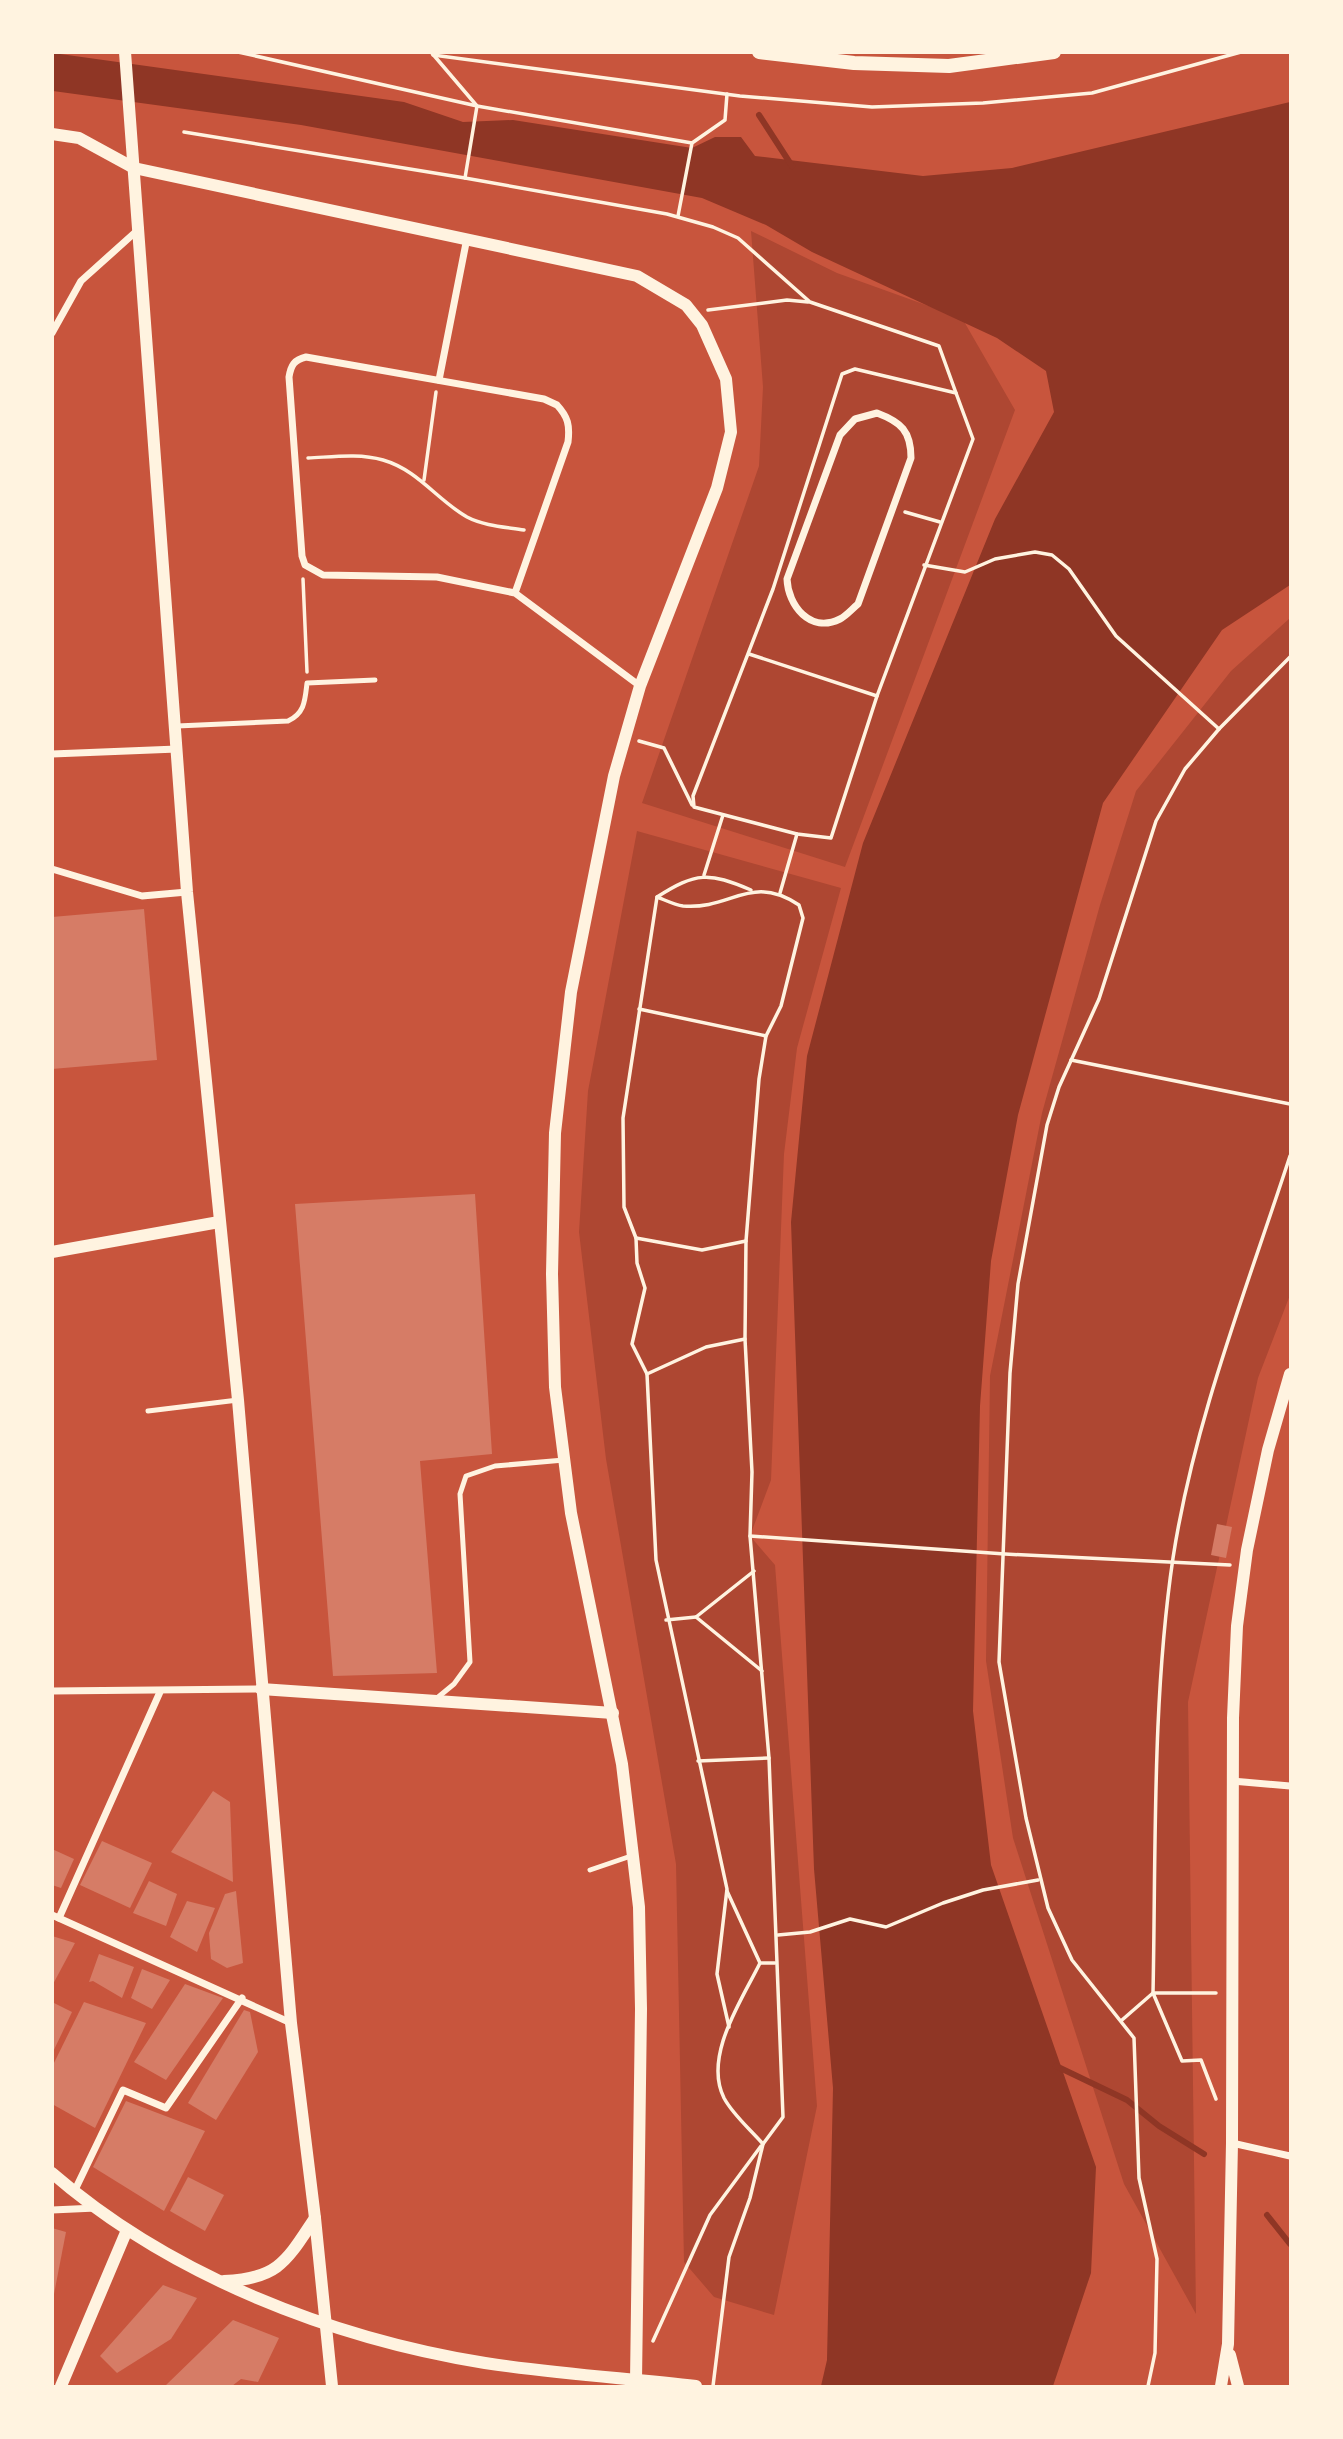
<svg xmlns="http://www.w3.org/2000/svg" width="1343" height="2439" font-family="Mulish,sans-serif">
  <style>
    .green { fill: #ae4732 }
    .water { fill: #8f3625 }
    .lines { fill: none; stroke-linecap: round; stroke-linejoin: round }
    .stream { stroke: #8f3625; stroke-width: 6 }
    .building { fill: #d67c66 }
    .path { stroke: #fff3e0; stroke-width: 3.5 }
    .service { stroke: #fff3e0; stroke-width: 5 }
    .minor { stroke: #fff3e0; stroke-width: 7 }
    .tertiary { stroke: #fff3e0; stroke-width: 12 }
    .secondary { stroke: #fff3e0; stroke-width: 14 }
  </style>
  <rect width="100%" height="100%" fill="#c8553d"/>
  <g class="green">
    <polygon points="751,231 837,273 962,318 1015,410 845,867 642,803 759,466 763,387"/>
    <polygon points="1290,618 1290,1295 1258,1378 1188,1702 1196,2314 1124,2184 1013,1838 986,1661 990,1376 1042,1113 1100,905 1136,791 1231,671"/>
    <polygon points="637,831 841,888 797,1048 784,1154 771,1480 750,1536 775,1565 817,2106 774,2315 714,2297 684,2262 676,1864 606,1459 579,1232 588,1091"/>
  </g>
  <polygon class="water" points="53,53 404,102 463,122 513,120 692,148 715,137 741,137 755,156 923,176 1012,168 1290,102 1290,585 1222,630 1103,803 1018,1115 991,1261 980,1406 973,1711 991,1865 1096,2167 1091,2273 1053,2386 821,2386 827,2360 833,2088 814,1869 791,1222 807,1056 863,843 995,519 1054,412 1046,371 997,338 812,252 766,225 702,198 301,125 53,91"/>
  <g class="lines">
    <g class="stream">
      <polyline points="759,115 792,166"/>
      <polyline points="1056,2066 1127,2100 1159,2126 1204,2154"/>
      <polyline points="1267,2215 1290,2244"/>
    </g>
  </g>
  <g class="building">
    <polygon points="144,909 157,1060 52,1069 52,917"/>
    <polygon points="475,1194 492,1454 420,1461 437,1673 333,1676 295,1204"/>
    <polygon points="1217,1524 1232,1527 1226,1558 1211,1555"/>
    <polygon points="213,1791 230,1802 233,1882 171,1852"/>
    <polygon points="102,1841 152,1863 130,1908 80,1885"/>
    <polygon points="52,1849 74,1859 61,1888 52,1885"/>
    <polygon points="149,1881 177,1894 166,1926 133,1913"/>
    <polygon points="236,1891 243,1963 227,1968 211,1959 209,1933 225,1894"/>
    <polygon points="187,1901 215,1908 197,1952 170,1937"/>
    <polygon points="52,1936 75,1943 52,1986"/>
    <polygon points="99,1954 134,1967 122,1998 93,1981 89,1982"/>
    <polygon points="142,1969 170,1980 152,2009 131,1998"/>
    <polygon points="185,1984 223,1998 166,2080 134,2062"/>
    <polygon points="52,2002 72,2012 52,2054"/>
    <polygon points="84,2002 146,2023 95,2128 52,2104 52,2067"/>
    <polygon points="244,2010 250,2012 258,2052 216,2120 188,2103"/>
    <polygon points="126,2101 205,2131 164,2211 93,2167"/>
    <polygon points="188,2177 224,2195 205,2231 170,2211"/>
    <polygon points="52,2228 66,2232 54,2294 52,2294"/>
    <polygon points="163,2285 197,2298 171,2339 117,2373 100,2356"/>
    <polygon points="233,2320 279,2338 258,2382 241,2379 232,2386 165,2386"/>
  </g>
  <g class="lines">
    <g class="path">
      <polyline points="238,52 477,106 692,143"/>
      <polyline points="431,52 477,106 465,178"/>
      <polyline points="433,55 740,96 872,107 983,103 1092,93 1241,52"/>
      <polyline points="184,132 465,178 667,214 713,227 738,238 810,302 939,346 956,393"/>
      <polyline points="678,216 692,143 725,120 727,94"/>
      <polyline points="708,310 787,300 808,302"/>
      <polygon points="855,369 956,393 973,439 877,696 831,838 797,834 694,807 693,796 773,589 842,374"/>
      <path d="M 308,458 C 332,457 359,453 383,460 C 418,470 437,500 467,517 C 484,526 506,527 524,530"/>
      <polyline points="424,480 436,392"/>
      <polyline points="905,512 940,522"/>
      <polyline points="924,565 965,572 995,559 1035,552 1052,555 1069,569 1116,636 1219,729"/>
      <polyline points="303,579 307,672"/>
      <polyline points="749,654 877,696"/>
      <polyline points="639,741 664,748 692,805"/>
      <polyline points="704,875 723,815"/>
      <polyline points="780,893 797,834"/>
      <path d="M 657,897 C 696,872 709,872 751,890"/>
      <polyline points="639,1009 766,1036"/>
      <polyline points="1071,1060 1290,1104"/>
      <polyline points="636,1238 702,1250 746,1241"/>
      <polyline points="647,1374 706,1347 745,1339"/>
      <polyline points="750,1536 1005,1554 1230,1565"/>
      <polyline points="754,1571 696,1617 762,1671"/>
      <polyline points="666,1620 696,1617"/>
      <polyline points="698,1761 769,1758"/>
      <polyline points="727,1891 760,1963 775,1963"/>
      <polyline points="778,1935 810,1932 850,1919 886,1927 943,1903 983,1890 1038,1880"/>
      <path d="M 760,1963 C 742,2000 703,2056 724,2098 C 733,2115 751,2130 763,2144"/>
      <path d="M 1122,2020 L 1153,1993 C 1156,1850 1152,1700 1173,1558 C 1194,1421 1247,1288 1290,1156"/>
      <polyline points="1216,2099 1201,2060 1182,2061 1153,1993 1216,1993"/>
      <polyline points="653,2341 710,2215 761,2146"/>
      <path d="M 713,2386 L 729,2257 L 750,2198 L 763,2144 L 783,2117 L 769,1758 L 750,1536 L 752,1472 L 745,1339 L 746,1241 L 759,1079 L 766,1036 L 781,1006 L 803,918 L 799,905 C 750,873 732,910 683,906 C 675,905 665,900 657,897 L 623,1118 L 624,1207 L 636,1238 L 637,1263 L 645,1288 L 632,1344 L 647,1374 L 656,1560 L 727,1889 L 717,1974 L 729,2027"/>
      <polyline points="1148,2386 1155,2353 1157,2259 1139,2178 1134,2038 1072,1960 1048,1908 1026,1818 999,1662 1010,1373 1018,1284 1047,1125 1059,1087 1099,999 1156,821 1185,769 1219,729 1290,657"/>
    </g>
    <g class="service">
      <path d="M 177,726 L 288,721 C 305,713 305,700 307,683 L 375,680"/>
      <polyline points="148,1411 238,1400"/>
      <polyline points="437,1698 454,1684 470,1662 460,1494 466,1476 495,1466 564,1460"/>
      <polyline points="590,1870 631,1856"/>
    </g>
    <g class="minor">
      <polyline points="52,333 81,281 140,228"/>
      <polyline points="439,380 467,238"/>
      <path d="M 877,413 C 901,422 911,431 911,458 L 858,604 C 852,609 846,616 840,619 C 810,634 788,605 787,579 L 840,435 L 855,419 Z"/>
      <path d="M 515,593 L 568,442 C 570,425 568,417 557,405 L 544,399 L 306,357 C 294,360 291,365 289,377 L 302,556 L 305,565 L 323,575 L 437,577 L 515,593 L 640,686"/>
      <polyline points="52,754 177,749"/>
      <polyline points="52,869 142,896 187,892"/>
      <polyline points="52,1691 261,1689"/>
      <polyline points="1232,1781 1290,1786"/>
      <polyline points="52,1915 291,2023"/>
      <polyline points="59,1918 160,1692"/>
      <polyline points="1232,2143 1290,2156"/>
      <polyline points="74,2192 123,2090 166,2108 242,1998"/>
      <polyline points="52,2210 96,2208"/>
    </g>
    <g class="tertiary">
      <polyline points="125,52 187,892 238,1400 291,2023 315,2218 332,2386"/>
      <polyline points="52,134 79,138 134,168 637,276 686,305 702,325 726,379 731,432 717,488 640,686 614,776 571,992 555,1133 552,1274 555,1387 571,1513 622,1764 639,1907 641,2009 636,2381"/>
      <polyline points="52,1252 219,1222"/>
      <polyline points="261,1689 613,1713"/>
      <path d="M 52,2173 C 171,2276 331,2338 485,2363 C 555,2374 626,2378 696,2386"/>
      <path d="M 224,2281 C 279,2279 287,2260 315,2218"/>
      <polyline points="1230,2355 1238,2386"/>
      <polyline points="61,2386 127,2230"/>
      <polyline points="1221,2386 1228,2344 1232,2143 1233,1718 1237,1626 1247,1550 1268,1450 1290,1374"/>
    </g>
    <polyline class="secondary" points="759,52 854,63 949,66 1054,52"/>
  </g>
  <rect width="1343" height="2439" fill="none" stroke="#fff3e0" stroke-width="108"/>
</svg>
